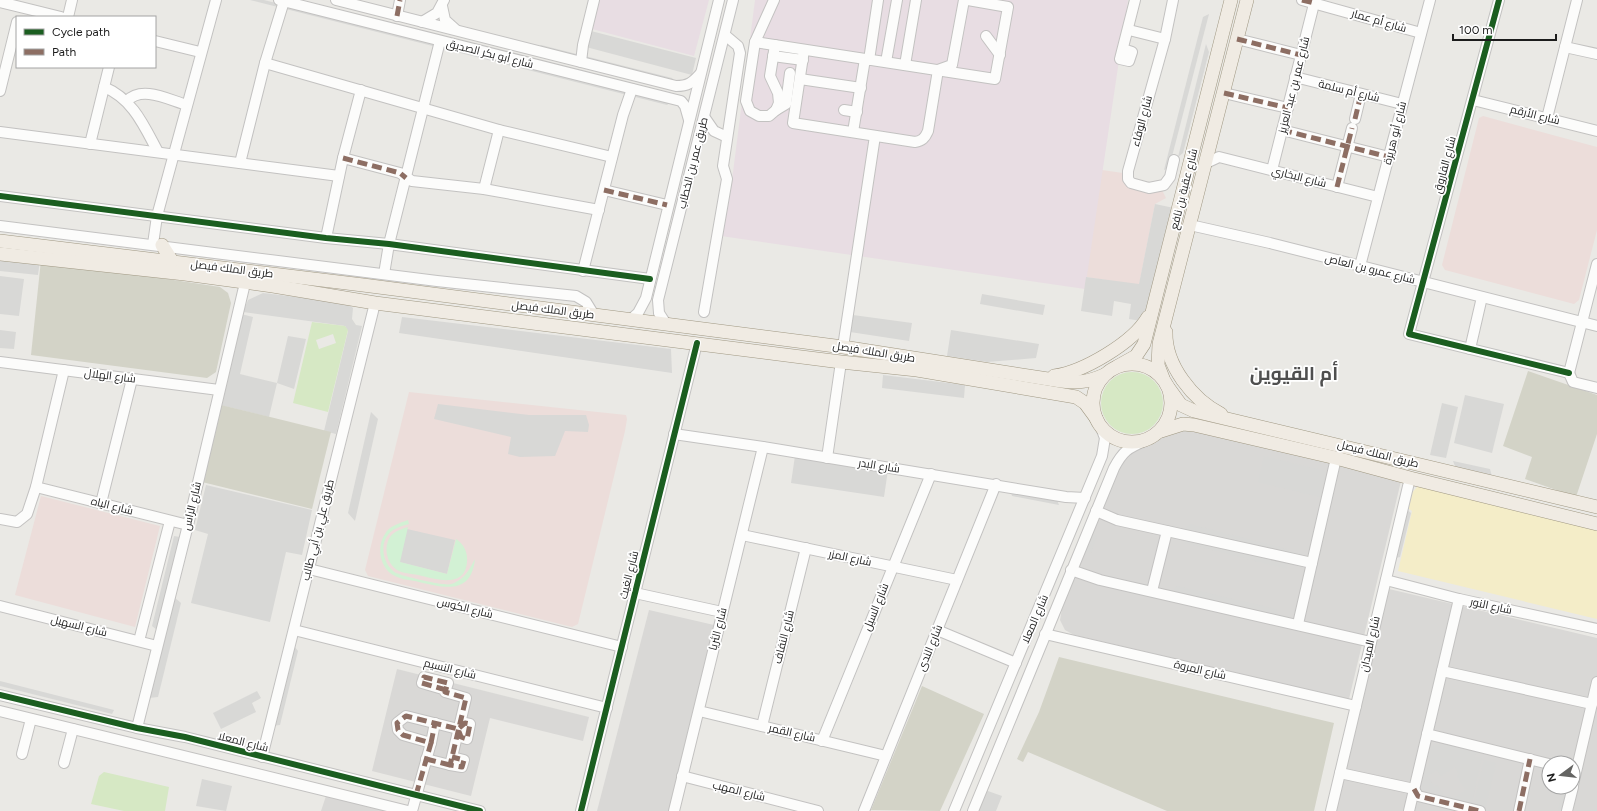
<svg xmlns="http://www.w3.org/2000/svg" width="1597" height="811" font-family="Figtree,Cairo,sans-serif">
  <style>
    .residential { fill: #d9d8d6; fill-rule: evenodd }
    .commercial { fill: #ecddda }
    .industrial { fill: #e8dde3 }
    .religious { fill: #d8d8d6; fill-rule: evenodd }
    .construction { fill: #d3d3c7 }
    .grass { fill: #d6e8c4; fill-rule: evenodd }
    .sand { fill: #f4edc8 }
    .park { fill: #d2f1d4 }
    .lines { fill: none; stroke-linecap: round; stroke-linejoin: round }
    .minor-casing { stroke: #c3c2c1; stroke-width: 12 }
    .major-casing { stroke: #a09883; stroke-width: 14 }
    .minor { stroke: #fcfcfb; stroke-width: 10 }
    .major { stroke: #f0ebe3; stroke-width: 13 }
    .quiet { stroke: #8d6e63; stroke-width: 5; stroke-dasharray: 10 5; stroke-linecap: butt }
    .cycleway-casing { stroke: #fff; stroke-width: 8 }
    .cycleway { stroke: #1b5e20; stroke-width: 6 }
    .labels { text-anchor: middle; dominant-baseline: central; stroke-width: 3.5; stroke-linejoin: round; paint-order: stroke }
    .street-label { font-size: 11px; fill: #1c1c1c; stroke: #fff }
    .town-label { font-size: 19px; font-weight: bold; fill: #4f4f4f; stroke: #fff }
  </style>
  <rect width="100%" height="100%" fill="#eae9e5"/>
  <g class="residential">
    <polygon points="1189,428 1401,481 1349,699 1074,635 1065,630 1060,620 1062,609 1120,462 1131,450 1171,429"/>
    <path d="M 1389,589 L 1597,638 L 1597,811 L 1336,811 ZM 1549,763 L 1573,763 L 1573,787 L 1549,787 Z"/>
    <polygon points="649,610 714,625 670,811 597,811"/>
    <polygon points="397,669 589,717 583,741 490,718 471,796 372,771"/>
    <polygon points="326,796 391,811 321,811"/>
  </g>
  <g class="commercial">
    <polygon points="1483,116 1597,147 1597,230 1579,300 1574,304 1445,270 1442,265 1479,118"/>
    <polygon points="1102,170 1123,173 1122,178 1160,186 1166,198 1155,204 1139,285 1086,277"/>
    <polygon points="409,392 626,415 627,419 625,431 578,624 572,627 368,576 365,570"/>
    <polygon points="41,496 160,526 135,627 15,595"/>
  </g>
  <g class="industrial">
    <polygon points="599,0 709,0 694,56 592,29"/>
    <polygon points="755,0 1128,0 1085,289 721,236 732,180"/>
  </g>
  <g class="religious">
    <polygon points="250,0 264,0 671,102 667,105"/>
    <polygon points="1209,14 1169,168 1164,170 1203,17"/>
    <polygon points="591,31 696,58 692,75 586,47"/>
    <polygon points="1206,44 1209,52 1183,153 1178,157"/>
    <polygon points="541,45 672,78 676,83 537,48"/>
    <polygon points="1155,204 1174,208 1152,300 1141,321 1129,319 1131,304 1114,301 1112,316 1081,311 1086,277 1139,284"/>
    <polygon points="0,255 40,260 38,275 0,271"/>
    <polygon points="0,276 24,279 19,316 0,314"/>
    <polygon points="263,293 347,303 353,308 352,319 356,325 362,326 336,434 324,431 348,331 345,326 243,312 248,300"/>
    <polygon points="982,294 1045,305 1043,315 980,304"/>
    <polygon points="241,314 253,317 240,374 277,383 288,336 306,339 294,389 277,383 269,417 220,405"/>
    <polygon points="853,315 912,323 909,341 850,332"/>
    <polygon points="402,317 671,349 672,373 399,333"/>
    <polygon points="0,330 16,332 14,349 0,348"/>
    <polygon points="951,330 1039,344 1036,358 987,362 947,356"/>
    <polygon points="883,375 965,385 964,398 882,388"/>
    <polygon points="1465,395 1504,404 1492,453 1454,443"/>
    <polygon points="1442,403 1458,407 1446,458 1430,455"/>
    <polygon points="438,404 529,415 586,415 589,425 588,432 565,431 555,456 520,457 508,454 511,437 434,419"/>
    <polygon points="371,412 378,419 355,521 348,513"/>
    <polygon points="796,449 889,463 884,497 791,483"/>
    <polygon points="1264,456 1326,471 1320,497 1258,482"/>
    <polygon points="1453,461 1490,469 1492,477 1456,469"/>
    <polygon points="206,485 312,510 302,555 286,552 270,622 191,603 208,534 195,530"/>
    <polygon points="1010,489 1056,497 1059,505 1012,496"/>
    <polygon points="1405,508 1411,513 1400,557 1392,559"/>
    <polygon points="1190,524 1287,549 1291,555 1287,569 1185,543 1182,537 1185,529"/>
    <polygon points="407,529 455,540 447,574 399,562"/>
    <polygon points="1090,535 1097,535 1092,552 1083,553"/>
    <polygon points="174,536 180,537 157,630 152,626"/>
    <polygon points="1178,586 1276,609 1278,617 1171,591"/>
    <polygon points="174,597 181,603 158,697 149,698"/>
    <polygon points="292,643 298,651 280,725 272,726"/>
    <polygon points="0,681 114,710 112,714 0,686"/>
    <polygon points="257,691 261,698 252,703 256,712 221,729 213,713"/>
    <path d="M 1443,742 L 1485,751 L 1473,756 L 1482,758 L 1471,807 L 1422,795 L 1418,809 L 1410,811 L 1421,761 L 1428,769 L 1430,758 L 1422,760 L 1424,750 ZM 1455,767 L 1459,774 L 1457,776 L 1466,790 L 1452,799 L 1449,795 L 1445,797 L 1437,785 L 1434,786 L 1427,776 L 1437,770 L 1441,776 Z"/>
    <polygon points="1484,760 1496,763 1485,810 1473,807"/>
    <polygon points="202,779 232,786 226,811 196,806"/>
    <polygon points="1564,787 1570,787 1564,811 1558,811"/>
    <polygon points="985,790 1002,796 996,811 976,811"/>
  </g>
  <g class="construction">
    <polygon points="41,260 220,287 228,293 231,303 216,372 207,378 31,355"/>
    <polygon points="1528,371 1597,395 1597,434 1576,497 1525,479 1532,457 1503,446"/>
    <polygon points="221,405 331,432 312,509 202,482"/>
    <polygon points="1059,657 1334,723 1314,811 1167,811 1028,752 1023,762 1017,759 1039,712"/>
    <polygon points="922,686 984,714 940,811 871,810"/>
  </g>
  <g class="grass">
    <path d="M 312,322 L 345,326 L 348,330 L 328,412 L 293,403 ZM 333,334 L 336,343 L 319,349 L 316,340 Z"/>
    <circle cx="1132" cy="403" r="31"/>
    <polygon points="104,772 169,787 165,811 124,811 91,804 99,776"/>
  </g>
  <polygon class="sand" points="1428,486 1597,528 1597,619 1398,571 1412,511 1405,506 1409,496 1417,487"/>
  <g class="park">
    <path d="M 408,520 L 409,524 C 402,526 393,528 388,535 C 379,546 384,566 396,573 C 403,576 436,584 444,584 C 448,585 453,584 456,582 C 466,577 470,568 475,559 C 471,595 445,588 419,582 C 412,580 402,580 395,576 C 380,569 376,547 385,534 C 389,526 400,523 408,520 Z"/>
    <path d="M 408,527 L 400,562 L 447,574 L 456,539 C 464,544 468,553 467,562 C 465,589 435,579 418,575 C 412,574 402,573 397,570 C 387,563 383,548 390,537 C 394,531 402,529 408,527 Z"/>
  </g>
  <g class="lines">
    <g class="minor-casing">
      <g id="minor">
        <polyline points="279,0 681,101 685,106 689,120"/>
        <path d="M 336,0 L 676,86 C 688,86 692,83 700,74"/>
        <polyline points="774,0 755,42 746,101 750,111 759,116 769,116 776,110 779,103 778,93 770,76 775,45"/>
        <polyline points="1173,0 1165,39 1128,171 1128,179 1131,183 1149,188 1164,185 1170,177 1174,160"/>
        <polyline points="1302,0 1421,33"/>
        <polyline points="1499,0 1409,334 1569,373"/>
        <polyline points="0,2 61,17"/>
        <polyline points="442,6 445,20 455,29"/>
        <polyline points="397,16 400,0"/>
        <polyline points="68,17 72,0"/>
        <polyline points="422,22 437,13 444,0"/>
        <polyline points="1129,30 1165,39"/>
        <polyline points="986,36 1000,55"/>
        <polyline points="1237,39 1301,55"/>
        <polyline points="155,41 200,52"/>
        <polyline points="755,42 995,79 1008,7 968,0"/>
        <polyline points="1565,47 1597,54"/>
        <polyline points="1123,49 1132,52 1129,61 1120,59 1135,0"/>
        <path d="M 804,50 L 793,123 L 915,142 C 922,141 925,138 928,131 L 938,70 L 952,65 L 964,0"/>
        <polyline points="773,56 803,60"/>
        <polyline points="869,60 878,0"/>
        <polyline points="581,62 583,45 594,0"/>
        <polyline points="886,62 897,0"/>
        <polyline points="265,63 499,130 612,157"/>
        <polyline points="905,65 916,0"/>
        <polyline points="1295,77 1402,104"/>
        <polyline points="800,79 861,88"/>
        <path d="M 104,87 C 133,99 144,126 158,152"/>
        <polyline points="0,91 17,22"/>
        <polyline points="1224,93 1288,108"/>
        <polyline points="1473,100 1597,131"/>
        <path d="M 127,101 C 142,85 169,100 187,105"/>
        <polyline points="776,110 786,104 790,73"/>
        <polyline points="844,110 857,112"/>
        <polyline points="705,118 714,131 727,137"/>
        <polyline points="1547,118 1577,0"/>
        <polyline points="1355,119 1361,94"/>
        <polyline points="1282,130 1389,157"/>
        <polyline points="0,132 339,176"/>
        <polyline points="853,132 865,59"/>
        <polyline points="90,144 109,67"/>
        <polyline points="343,158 400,173 412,181 484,189 599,210"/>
        <polyline points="240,163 265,63 284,1"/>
        <polyline points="1206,163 1219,157 1378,197"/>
        <polyline points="1272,170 1315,0"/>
        <polyline points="1337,187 1352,128"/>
        <polyline points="484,189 499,130"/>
        <polyline points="604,190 667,205"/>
        <polyline points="0,196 326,238 389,244 650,279"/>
        <polyline points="1190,225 1270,243 1597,326"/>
        <polyline points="0,226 437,281 576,296 586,302 594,315"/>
        <polyline points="326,238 343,158 361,90"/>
        <polyline points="153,244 157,216 216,0"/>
        <polyline points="1360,266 1430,0"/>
        <polyline points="583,271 623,115 632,89"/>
        <polyline points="384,274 389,244 440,41"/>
        <polyline points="704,312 727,179 723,166 740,53 738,46 725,35"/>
        <polyline points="630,320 638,313 646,298 719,0"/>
        <polyline points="666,324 659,313 658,300 733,0"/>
        <polyline points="843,347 875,136"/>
        <polyline points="1470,349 1482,297"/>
        <polyline points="0,362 219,390"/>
        <polyline points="1569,373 1597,264"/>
        <polyline points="1569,373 1573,382 1597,388"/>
        <polyline points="674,434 763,447 1066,497 1085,498"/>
        <polyline points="827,458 841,362"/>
        <polyline points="36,487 188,525"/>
        <polyline points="101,503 132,379"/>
        <polyline points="1096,511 1117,520 1312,563"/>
        <polyline points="0,519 17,522 27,514 36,487 64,370"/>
        <polyline points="742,535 957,580"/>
        <polyline points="309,569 622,647"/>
        <polyline points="1071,570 1100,580 1371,642"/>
        <polyline points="1386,580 1459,599 1597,629"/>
        <polyline points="1152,591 1167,531"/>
        <polyline points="635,593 722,612"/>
        <polyline points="0,606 157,646"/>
        <polyline points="1298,624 1336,458"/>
        <polyline points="294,630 607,708"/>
        <polyline points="937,630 1016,663"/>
        <polyline points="1045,634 1356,706"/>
        <polyline points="139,641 170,521"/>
        <polyline points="1442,671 1592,704"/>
        <polyline points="446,690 422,683 424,677 448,683 445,692 466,698 452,757 450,765 462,767 464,760 452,757"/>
        <polyline points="0,695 137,728 185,737 480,811"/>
        <polyline points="0,711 408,811"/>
        <polyline points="699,711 886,756"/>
        <polyline points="762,726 806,548"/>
        <polyline points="137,728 188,525 245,283"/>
        <polyline points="1427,734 1549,764"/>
        <polyline points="822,741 931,474"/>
        <polyline points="431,743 435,723"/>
        <polyline points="22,754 31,719"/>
        <polyline points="262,757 375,303"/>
        <polyline points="426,759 450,765"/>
        <polyline points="64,763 73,729"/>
        <polyline points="1340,773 1414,789 1418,796 1480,811"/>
        <polyline points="682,776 818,811"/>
        <polyline points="1573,785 1597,682"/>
        <polyline points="412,811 431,743 403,735 398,730 397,723 406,716 458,729 461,737 467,739 470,724 465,723 458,729"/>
        <polyline points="581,811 697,343"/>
        <polyline points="674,811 763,447"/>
        <polyline points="864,811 996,484"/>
        <polyline points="954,811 1102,456 1105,438 1100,425"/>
        <path d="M 973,811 L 1114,468 C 1123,451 1128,448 1145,441"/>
        <polyline points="1331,811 1410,478"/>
        <polyline points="1409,811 1459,599"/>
        <polyline points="1519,811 1530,759"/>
        <polyline points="1567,811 1573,787"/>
      </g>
    </g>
    <g class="major-casing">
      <g id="major">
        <path d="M 0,241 L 363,285 L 843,347 L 1061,381 C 1078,383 1089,382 1104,375"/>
        <polyline points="162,245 172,261"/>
        <polyline points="0,254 185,274 273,286 375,303 841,362 917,370 1076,397 1085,403 1096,418"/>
        <path d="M 1166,332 C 1165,365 1193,400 1221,414"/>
        <circle cx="1132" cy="403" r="39"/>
        <polyline points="1118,366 1136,356 1144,344 1231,0"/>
        <path d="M 1054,376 C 1083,372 1133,343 1148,317"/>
        <polyline points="1163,378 1158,365 1159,344 1247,0"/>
        <polyline points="1168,387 1181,405 1194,411 1597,507"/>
        <polyline points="1161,431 1183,424 1194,425 1336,458 1410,478 1597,524"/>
      </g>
    </g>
    <use href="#minor" class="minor"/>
    <use href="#major" class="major"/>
    <g class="quiet">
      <polyline points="1302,0 1314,3"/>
      <polyline points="397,16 400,0"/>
      <polyline points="1237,39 1301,55"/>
      <polyline points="1224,93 1288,108"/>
      <polyline points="1355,119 1361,94"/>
      <polyline points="1282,130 1389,157"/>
      <polyline points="343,158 400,173 406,178"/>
      <polyline points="1337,187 1352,128"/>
      <polyline points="604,190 667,205"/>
      <polyline points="446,690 422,683 424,677 448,683 445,692 466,698 452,757 450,765 462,767 464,760 452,757"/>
      <polyline points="431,743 435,723"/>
      <polyline points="426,759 450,765"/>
      <polyline points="1414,789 1418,796 1480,811"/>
      <polyline points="416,795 431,743 403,735 398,730 397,723 406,716 458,729 461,737 467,739 470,724 465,723 458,729"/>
      <polyline points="1519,811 1530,759"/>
    </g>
    <g class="cycleway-casing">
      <g id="cycleway">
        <polyline points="1499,0 1409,334 1569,373"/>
        <polyline points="0,196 326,238 389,244 650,279"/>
        <polyline points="0,695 137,728 185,737 480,811"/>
        <polyline points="581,811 697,343"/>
      </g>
    </g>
    <use href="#cycleway" class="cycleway"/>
  </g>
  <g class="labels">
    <g class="street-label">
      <text transform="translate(1379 21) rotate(16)">شارع أم عمار</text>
      <text transform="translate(490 54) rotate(14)">شارع أبو بكر الصديق</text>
      <text transform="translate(1294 85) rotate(-76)">شارع عمر بن عبد العزيز</text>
      <text transform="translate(1349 91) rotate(14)">شارع أم سلمة</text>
      <text transform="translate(1535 115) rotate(14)">شارع الأرقم</text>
      <text transform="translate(1142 121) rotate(-75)">شارع الوفاء</text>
      <text transform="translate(1395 133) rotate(-76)">شارع أبو هريرة</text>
      <text transform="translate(693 163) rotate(-76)">طريق عمر بن الخطاب</text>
      <text transform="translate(1445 165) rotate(-75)">شارع الفاروق</text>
      <text transform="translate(1299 177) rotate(14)">شارع البخاري</text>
      <text transform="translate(1184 189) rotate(-76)">شارع عقبة بن نافع</text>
      <text transform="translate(232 269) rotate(7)">طريق الملك فيصل</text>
      <text transform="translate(1370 269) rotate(14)">شارع عمرو بن العاص</text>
      <text transform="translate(553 310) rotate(7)">طريق الملك فيصل</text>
      <text transform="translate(874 352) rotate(9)">طريق الملك فيصل</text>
      <text transform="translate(110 376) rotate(7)">شارع الهلال</text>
      <text transform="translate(1378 454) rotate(14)">طريق الملك فيصل</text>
      <text transform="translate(879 466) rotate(9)">شارع البدر</text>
      <text transform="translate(112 506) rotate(14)">شارع الياه</text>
      <text transform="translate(192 506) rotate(-77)">شارع الراس</text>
      <text transform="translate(318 530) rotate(-76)">طريق علي بن أبي طالب</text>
      <text transform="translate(850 558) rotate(12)">شارع المزر</text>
      <text transform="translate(629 575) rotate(-76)">شارع الغيث</text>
      <text transform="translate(1491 606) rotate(12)">شارع النور</text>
      <text transform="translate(876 607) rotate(-68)">شارع السيل</text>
      <text transform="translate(465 608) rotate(14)">شارع الكوس</text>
      <text transform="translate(1035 619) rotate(-67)">شارع المعلا</text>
      <text transform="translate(79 626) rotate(14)">شارع السهيل</text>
      <text transform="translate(718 629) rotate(-76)">شارع الثريا</text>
      <text transform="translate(784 637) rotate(-76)">شارع النفاف</text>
      <text transform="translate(1370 644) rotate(-77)">شارع الميدان</text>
      <text transform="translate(930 648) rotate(-68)">شارع الندى</text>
      <text transform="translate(450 669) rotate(14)">شارع النسيم</text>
      <text transform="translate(1200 670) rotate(13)">شارع المروة</text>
      <text transform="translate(792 733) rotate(13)">شارع القمر</text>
      <text transform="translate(243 742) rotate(14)">شارع المعلا</text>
      <text transform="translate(739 791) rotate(14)">شارع المهب</text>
    </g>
    <g class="town-label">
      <text x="1294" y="373">أم القيوين</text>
    </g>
  </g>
  <rect x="16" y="16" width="140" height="52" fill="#ffffff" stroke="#a4a4a4"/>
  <rect x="24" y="29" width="20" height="6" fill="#1b5e20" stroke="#a4a4a4"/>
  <text x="52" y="36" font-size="12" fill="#1c1c1c">Cycle path</text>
  <rect x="24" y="49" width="20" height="6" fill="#8d6e63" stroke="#a4a4a4"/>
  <text x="52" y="56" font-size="12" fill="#1c1c1c">Path</text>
  <g transform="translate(1561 775) rotate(255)"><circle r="19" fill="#ffffff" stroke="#a4a4a4"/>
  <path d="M0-3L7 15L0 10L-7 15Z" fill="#646462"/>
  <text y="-6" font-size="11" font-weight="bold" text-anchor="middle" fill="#1c1c1c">N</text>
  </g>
  <path d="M1453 34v6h103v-6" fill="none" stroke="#1c1c1c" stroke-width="2"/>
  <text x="1459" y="34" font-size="12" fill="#1c1c1c" stroke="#ffffff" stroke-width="3" paint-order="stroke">100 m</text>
</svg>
